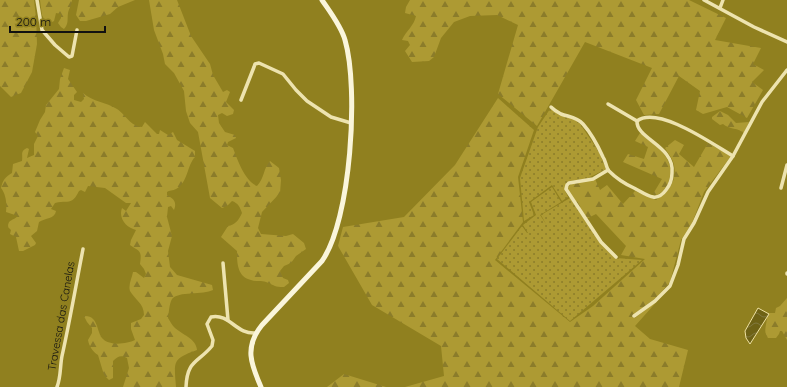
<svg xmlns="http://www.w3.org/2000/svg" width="787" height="387" font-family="Quicksand,sans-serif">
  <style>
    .grass { fill: url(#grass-dots) }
    .forest { fill: url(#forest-firs) }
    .water { fill: url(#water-waves); stroke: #eee1a2 }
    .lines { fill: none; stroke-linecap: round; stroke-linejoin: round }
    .street { stroke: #ede3af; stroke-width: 3.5 }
    .secondary { stroke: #faf5db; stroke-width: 5 }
    .labels { text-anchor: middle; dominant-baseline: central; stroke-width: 3; stroke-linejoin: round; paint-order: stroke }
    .street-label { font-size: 11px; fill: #111; stroke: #90801f }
  </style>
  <defs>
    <pattern id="grass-dots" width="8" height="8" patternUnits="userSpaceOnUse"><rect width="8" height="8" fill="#ad9a33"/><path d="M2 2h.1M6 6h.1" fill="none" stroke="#8b7c2a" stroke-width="1.8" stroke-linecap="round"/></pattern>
    <pattern id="forest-firs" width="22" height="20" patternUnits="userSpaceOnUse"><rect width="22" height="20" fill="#ad9a33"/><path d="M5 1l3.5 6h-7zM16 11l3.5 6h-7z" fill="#8b7c2a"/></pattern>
    <pattern id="water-waves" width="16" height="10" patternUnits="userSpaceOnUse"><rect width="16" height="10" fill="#6e6215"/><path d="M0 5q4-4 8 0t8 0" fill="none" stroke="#80783e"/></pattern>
  </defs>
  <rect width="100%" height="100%" fill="#90801f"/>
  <g class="grass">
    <polygon points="550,109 578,121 599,152 606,169 586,179 570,181 565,185 565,191 568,197 562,201 552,185 529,202 534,215 524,221 520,178 538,127"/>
    <polygon points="552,187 561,202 540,215 546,224 541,215 570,198 601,243 616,258 642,260 570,321 497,259 522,226 527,233 544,234 528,233 523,225 536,215 531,202"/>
  </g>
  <g class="forest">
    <polygon points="0,0 34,0 36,17 37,44 32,72 21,93 11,97 0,86"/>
    <path d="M 40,0 L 72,0 C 72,5 69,8 68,13 C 67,20 69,23 64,29 L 61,27 L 58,23 L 61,18 L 61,14 L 56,13 L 54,21 L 52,22 L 45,21 L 42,15 Z"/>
    <polygon points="79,0 135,0 118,7 110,14 86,21 80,21 76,15"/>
    <path d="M 149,0 L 177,0 L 191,36 L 210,64 L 213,75 L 223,92 L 227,90 L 230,92 L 226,102 L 234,110 L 233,114 L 227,116 L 222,113 L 218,115 L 219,123 L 225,132 L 235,135 L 236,138 L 228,142 L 227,145 L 233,148 C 238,161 245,181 257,186 C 265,177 263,169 270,161 L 279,168 L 281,180 L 280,193 L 262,212 L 258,228 L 261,234 L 286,236 L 293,234 L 304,243 L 306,249 L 296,256 L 291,263 L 284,266 L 280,271 L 283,278 L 288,280 L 289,283 L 284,287 C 274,287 276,286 266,282 C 262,280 256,282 251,280 C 237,277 237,262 237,251 L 221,237 L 228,226 C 235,225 239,220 242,213 C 240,207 238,203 232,201 L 227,206 L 222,208 L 210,198 L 198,132 L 190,123 L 186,111 L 184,91 L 174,73 L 165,64 L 163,54 L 154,30 Z"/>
    <path d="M 410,0 L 689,0 L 726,18 L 715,40 L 761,48 L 753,64 L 764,70 L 752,82 L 763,90 L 747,118 L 727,107 L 703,114 L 696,110 L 700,91 L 679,76 L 659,114 L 644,115 L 636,100 L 652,68 L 585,42 L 537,126 L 498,94 L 518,25 L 497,15 L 470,16 L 454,22 L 441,38 L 434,57 L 429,61 L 412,62 L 405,51 L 410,45 L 408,41 L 402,40 C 406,31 414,26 416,16 L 405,13 L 406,7 Z"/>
    <path d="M 64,68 L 70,70 L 68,79 L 77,92 L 74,95 L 74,100 L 81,102 L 84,99 L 83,93 C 93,102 106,102 117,109 C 125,114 130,126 142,127 L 145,122 L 157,134 L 159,134 L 160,130 L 168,135 L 173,132 L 177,140 L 195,151 L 195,157 C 187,165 188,183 176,189 C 173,191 169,190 167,192 L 167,195 C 174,199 177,202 174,210 L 171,206 L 168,207 L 167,217 L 172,236 L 168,251 L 170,267 L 177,275 L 212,285 L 213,290 C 203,295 178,291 172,299 C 169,304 169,313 168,318 C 170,321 172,325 174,327 C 182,335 196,338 197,350 C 172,359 174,361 176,387 L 123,387 L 129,368 L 127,358 C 121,355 118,356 113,361 L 113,378 L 109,380 L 104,375 L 98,355 C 93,352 89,346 88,340 L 92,333 L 92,328 L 87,322 L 84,316 C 99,315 96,332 103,339 C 110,346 127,344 135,340 L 131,329 L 131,323 L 141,319 L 144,315 C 144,303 135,300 130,291 C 128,285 132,278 133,272 L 136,272 L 144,278 L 146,274 L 144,269 L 140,264 C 142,250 140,252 130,245 L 131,240 L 136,230 C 127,228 118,219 122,208 L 126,211 L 131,203 L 126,203 L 105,188 L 88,186 L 85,192 L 81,190 L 79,191 C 71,207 68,199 55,203 L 51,209 L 56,211 C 55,219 45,218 39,222 L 37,231 L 31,236 L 36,243 L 35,245 L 23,251 L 19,251 L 16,237 L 10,234 L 11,230 L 8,227 C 8,219 13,221 18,216 L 6,212 C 7,204 6,194 1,188 C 3,180 5,177 12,173 L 13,164 L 22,161 C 23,155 20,151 27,148 L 29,149 L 27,158 L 34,155 L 34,144 L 38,136 L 35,132 L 40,120 L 45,112 L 46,105 L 59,89 L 60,79 Z"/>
    <path d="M 498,98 L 534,130 L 518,177 L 523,222 L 495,260 L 570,322 L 593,306 L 645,259 L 621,255 L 626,246 L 596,214 L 586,219 L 567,189 L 571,184 L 595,179 L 600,190 L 607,185 L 623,204 L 635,191 L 656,200 C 669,191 677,182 674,165 C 673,159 668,153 665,148 L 675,140 L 684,145 L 679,154 L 694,167 L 708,143 L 731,156 L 704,192 L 692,223 L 681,240 L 670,282 L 657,297 L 633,315 L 632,317 L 635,318 L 660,298 L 635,326 L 650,339 L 688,350 L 679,387 L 405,387 L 444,376 L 441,346 L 372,305 L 338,246 L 343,227 L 404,217 L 455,165 Z"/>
    <path d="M 720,111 L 728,115 L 736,123 L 749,122 L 744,134 C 739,127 729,130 723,124 L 720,125 L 712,119 L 712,117 Z"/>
    <path d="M 640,133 C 656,147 676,157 669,181 C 667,187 663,192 657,195 L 653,194 L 662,179 L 623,162 L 628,154 L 644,159 L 648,147 L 635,141 Z"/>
    <path d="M 787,298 L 787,340 L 782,331 L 780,331 L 779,334 L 776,338 L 768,338 C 762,331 768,323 767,313 L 775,313 L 776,308 L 780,306 Z"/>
    <polygon points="344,374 386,387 327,387"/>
  </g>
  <polygon class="water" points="758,308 769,314 750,344 746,338 745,331"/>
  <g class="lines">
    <g class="street">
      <polyline points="37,0 42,30 55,45 69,57 72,56 77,30"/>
      <polyline points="704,0 754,27 787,42"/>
      <polyline points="720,8 723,0"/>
      <polyline points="241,100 254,67 255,64 259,63 283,74 296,90 307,101 331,117 351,123"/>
      <polyline points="608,104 637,121"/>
      <path d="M 551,107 C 554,110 557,112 561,114 C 569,117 577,117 583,124 C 591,133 598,146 603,157 C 606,161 606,168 609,171 C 616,178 625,184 634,188 C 640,191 647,196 653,197 C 659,198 663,194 666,190 C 670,185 672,180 672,173 C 675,146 636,139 637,121"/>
      <path d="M 637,121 C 658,105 714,145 733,156"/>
      <polyline points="608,170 593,179 569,183 567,185 566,189 601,242 616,257"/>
      <polyline points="781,188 787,165"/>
      <polyline points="223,263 228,320"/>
      <polyline points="787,274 787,273"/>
      <polyline points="634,316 655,301 670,286 678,265 684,239 694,223 708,192 733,156 762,102 787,70"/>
      <path d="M 57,387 C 61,377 60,366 62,356 C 70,320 76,285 83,249"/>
      <path d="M 186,387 C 187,360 198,363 212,346 L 213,340 L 207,324 L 211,317 C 230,313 236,335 256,333"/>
    </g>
    <path class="secondary" d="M 261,387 C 251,364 244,347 262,325 L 322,261 C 351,220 359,88 345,40 C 341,26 330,12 322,0"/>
  </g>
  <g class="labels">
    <g class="street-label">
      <text transform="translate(61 316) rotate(-80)">Travessa das Canelas</text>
    </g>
  </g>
  <path d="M10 26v6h95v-6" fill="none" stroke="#111111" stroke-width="2"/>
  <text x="16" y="26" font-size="12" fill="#111111" stroke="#90801f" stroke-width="3" paint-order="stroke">200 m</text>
</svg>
